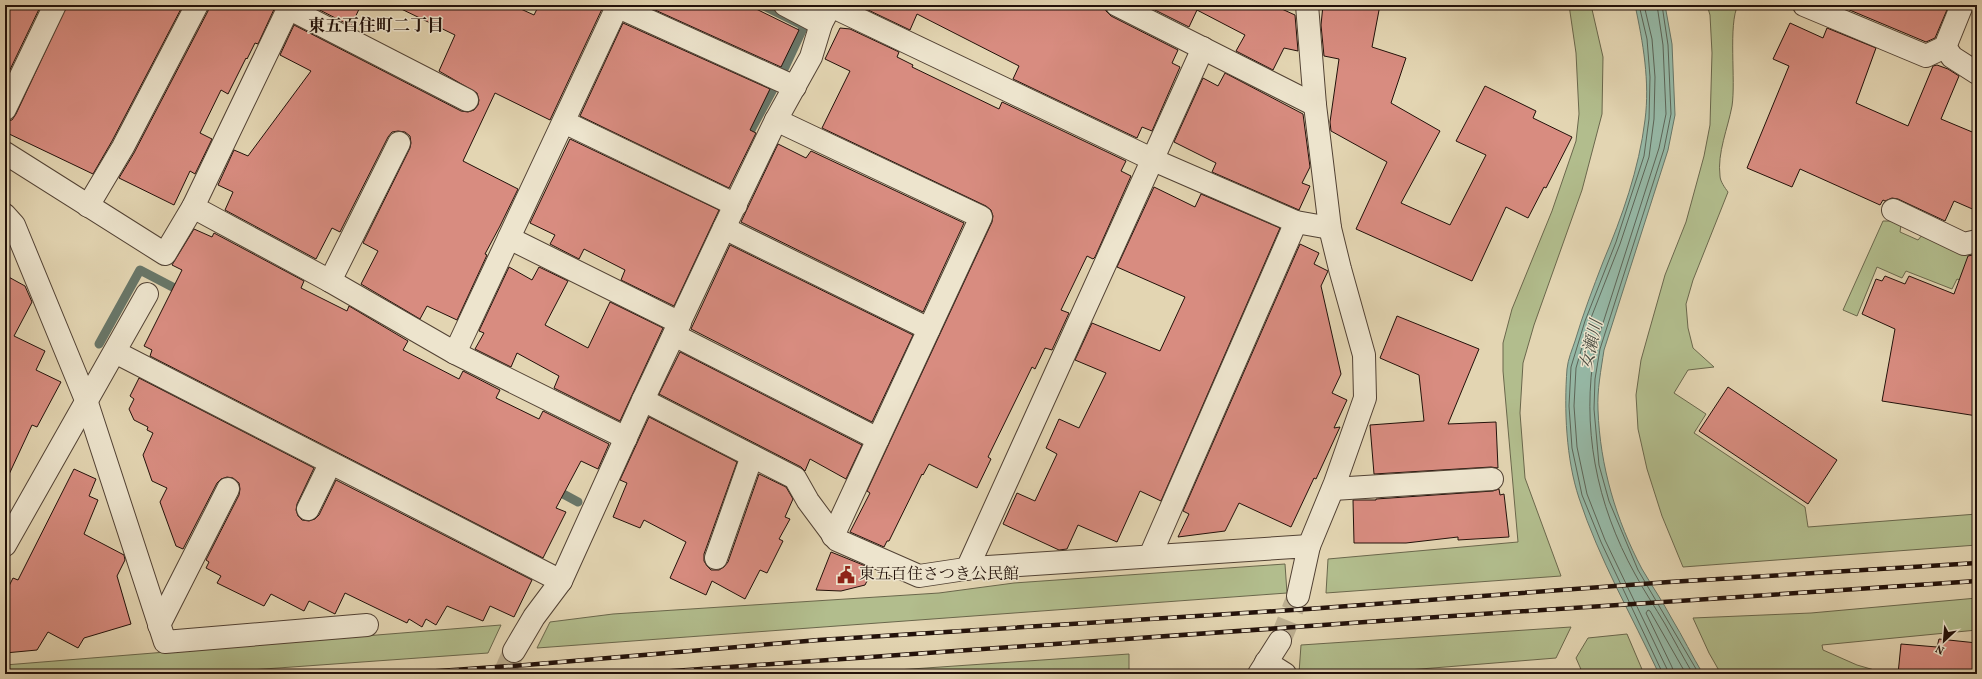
<svg xmlns="http://www.w3.org/2000/svg" width="1982" height="679" font-family="Vollkorn,'Noto Serif JP',serif">
  <style>
    .green { fill: #b2bd8d; stroke: #6a674c }
    .water { fill: #96b9a7; stroke: #687668 }
    .lines { fill: none; stroke-linecap: round; stroke-linejoin: round }
    .shore { stroke: #5c6558; stroke-width: 1 }
    .stream { stroke: #687668; stroke-width: 9 }
    .building { fill: #d88c80; stroke: #22110a }
    .minor-tunnel { stroke: #bcae90; stroke-width: 22; stroke-dasharray: 22 11; stroke-linecap: butt }
    .minor-casing { stroke: #524234; stroke-width: 24 }
    .minor { stroke: #ede4cd; stroke-width: 22 }
    .rail-casing { stroke: #22110a; stroke-width: 4.5 }
    .rail { stroke: #ede4cd; stroke-width: 3; stroke-dasharray: 9; stroke-linecap: butt }
    .labels { text-anchor: middle; dominant-baseline: central; stroke-width: 3; stroke-linejoin: round; paint-order: stroke }
    .poi-label { font-size: 16px; fill: #22110a; stroke: #ede4cd; text-anchor: start }
    .neighbourhood-label { font-size: 17px; font-weight: bold; fill: #22110a; stroke: #ede4cd }
    .water-label { font-size: 17px; font-style: italic; fill: #4b4c41; stroke: #ede4cd }
  </style>
  <rect width="100%" height="100%" fill="#e3d5b2"/>
  <filter id="stains"><feTurbulence type="fractalNoise" baseFrequency=".005" numOctaves="4"/><feColorMatrix values="0 0 0 0 .2 0 0 0 0 .09 0 0 0 0 .02 0 0 0 .5 -.17"/></filter>
  <radialGradient id="worn" r=".72"><stop offset=".6" stop-color="#630" stop-opacity="0"/><stop offset="1" stop-color="#630" stop-opacity=".3"/></radialGradient>
  <g class="green">
    <polygon points="1569,5 1591,5 1603,57 1602,114 1582,190 1534,325 1523,363 1520,413 1525,478 1561,576 1326,593 1328,559 1518,542 1503,371 1503,343 1512,309 1552,211 1576,141 1579,114 1576,53"/>
    <path d="M 1707,5 L 1738,5 C 1728,24 1736,81 1732,106 C 1728,128 1717,153 1720,176 C 1720,181 1725,188 1728,192 L 1693,280 L 1686,304 L 1688,328 L 1693,348 L 1714,367 L 1688,370 L 1674,393 L 1706,414 L 1694,433 L 1805,507 L 1808,527 L 1977,514 L 1977,545 L 1683,567 L 1662,516 L 1647,469 L 1638,429 L 1636,395 L 1641,360 L 1648,335 L 1665,275 L 1686,222 L 1704,156 L 1710,125 L 1712,53 L 1710,15 Z"/>
    <polygon points="1883,221 1890,221 1901,225 1900,232 1918,240 1923,234 1977,259 1977,287 1957,279 1952,289 1906,271 1902,278 1877,267 1857,316 1843,310"/>
    <polygon points="1285,564 1287,593 537,648 550,622 613,614 939,593 1014,583"/>
    <polygon points="1977,598 1977,630 1822,645 1823,650 1857,665 1888,674 1721,674 1709,653 1693,618 1811,613"/>
    <polygon points="501,625 488,653 194,674 5,674 5,665"/>
    <polygon points="1571,627 1556,658 1359,674 1299,673 1301,645"/>
    <polygon points="1627,634 1644,674 1583,674 1576,658 1588,638"/>
    <polygon points="1129,654 1129,674 839,674"/>
  </g>
  <path class="water" d="M 1635,5 L 1665,5 L 1672,44 L 1675,115 L 1668,150 L 1604,350 C 1601,370 1597,390 1598,410 C 1600,466 1616,520 1642,569 C 1652,586 1663,602 1672,619 C 1683,637 1692,656 1703,674 L 1659,674 C 1632,616 1599,559 1579,498 C 1566,459 1564,409 1567,369 C 1568,359 1572,350 1575,341 C 1583,314 1593,288 1603,262 C 1622,217 1639,169 1645,120 C 1650,82 1643,42 1635,5 Z"/>
  <g class="lines">
    <g class="shore">
      <polyline points="1639,5 1647,39 1650,77 1649,119 1644,156 1616,242 1585,321 1571,367 1569,406 1572,448 1582,495 1601,542 1663,674"/>
      <polyline points="1644,5 1652,39 1655,77 1654,119 1649,157 1620,244 1589,323 1576,368 1574,406 1577,447 1587,494 1605,540 1667,669 1668,674"/>
      <path d="M 1657,5 L 1663,45 L 1666,114 L 1659,148 L 1595,348 C 1581,426 1596,504 1635,574 C 1644,591 1655,607 1665,624 C 1674,640 1683,657 1693,674"/>
      <polyline points="1662,5 1668,45 1671,114 1664,149 1600,349 1595,379 1594,409 1599,465 1609,501 1638,570 1699,674"/>
      <polyline points="1674,674 1672,667 1646,613 1648,610 1650,611 1686,674"/>
    </g>
    <g class="stream">
      <polyline points="745,141 785,67 804,26 762,5"/>
      <polyline points="99,344 140,270 184,293"/>
      <polyline points="554,489 578,502"/>
    </g>
  </g>
  <g class="building">
    <polygon points="5,5 41,5 5,80"/>
    <polygon points="67,5 183,5 112,141 93,174 5,132 5,121 12,120 16,114"/>
    <polygon points="209,5 276,5 258,44 255,43 247,59 246,58 228,94 221,90 200,133 212,139 195,174 190,171 174,205 119,178 134,153 208,11"/>
    <polygon points="310,5 361,5 351,26"/>
    <polygon points="393,5 512,5 534,15 539,5 602,5 602,9 550,120 495,93 463,161 518,189 500,226 485,254 487,255 457,320 427,306 420,319 361,284 378,251 363,243 410,148 411,143 410,136 405,132 398,131 392,132 388,137 340,232 332,228 316,259 225,210 233,192 218,185 234,150 248,156 311,71 280,55 294,25 461,111 468,112 474,110 478,105 479,100 477,93 439,71 455,35"/>
    <polygon points="644,5 748,5 799,30 781,67"/>
    <polygon points="863,5 1105,5 1106,11 1111,16 1178,50 1172,63 1180,67 1152,131 1142,127 1137,138 1013,79 1019,66 917,14 910,30 864,8"/>
    <polygon points="1145,5 1273,5 1295,15 1298,51 1284,48 1273,70 1236,51 1245,35 1197,10 1189,27"/>
    <polygon points="1323,5 1380,5 1372,47 1406,58 1391,103 1440,131 1401,203 1450,225 1486,155 1456,141 1485,86 1536,111 1533,118 1572,137 1546,188 1544,187 1528,218 1506,207 1472,281 1356,229 1387,162 1331,131 1330,122 1339,59 1324,56 1321,25"/>
    <polygon points="1841,5 1949,5 1935,38 1926,42 1840,6"/>
    <polygon points="623,23 770,89 750,130 756,133 729,188 580,116"/>
    <polygon points="1790,23 1823,38 1827,28 1876,48 1856,103 1908,126 1933,66 1937,65 1948,69 1959,76 1941,119 1977,134 1977,211 1954,201 1945,221 1898,199 1892,198 1885,201 1883,200 1880,205 1800,169 1792,187 1747,168 1789,66 1773,59"/>
    <polygon points="840,28 850,29 899,52 897,57 913,65 912,67 999,109 1002,102 1126,161 1121,171 1131,176 1095,257 1093,259 1087,256 1061,310 1069,313 1052,350 1045,348 1035,369 1032,367 988,457 991,459 977,488 929,464 923,475 922,474 889,541 887,541 884,547 850,532 870,493 867,491 992,222 993,216 991,210 986,206 822,128 850,71 825,59"/>
    <polygon points="1225,73 1303,114 1310,167 1302,183 1310,186 1299,210 1212,172 1216,163 1174,142 1203,78 1218,86"/>
    <polygon points="570,139 719,210 674,306 621,280 625,270 584,249 579,259 550,244 555,235 530,223"/>
    <polygon points="778,144 806,158 811,151 964,223 923,312 741,222"/>
    <polygon points="1154,187 1195,207 1201,194 1280,228 1161,501 1140,491 1117,542 1078,525 1067,549 1059,550 1003,524 1017,493 1035,501 1057,454 1046,448 1059,419 1079,428 1106,373 1075,360 1092,323 1160,351 1185,297 1117,267"/>
    <polygon points="194,229 212,237 214,233 304,281 301,288 347,311 349,306 408,341 403,350 459,379 463,371 500,390 496,398 539,419 543,411 609,444 598,469 581,461 556,508 566,512 543,558 150,356 152,350 144,346 182,270 172,265"/>
    <polygon points="1300,244 1319,253 1314,264 1328,271 1321,286 1341,374 1332,393 1347,400 1334,428 1340,427 1316,479 1314,478 1291,527 1239,503 1225,531 1178,537 1189,514 1183,511"/>
    <polygon points="730,245 913,335 872,422 691,329"/>
    <polygon points="1977,254 1977,416 1882,401 1895,329 1862,314 1876,279 1882,281 1885,276 1905,284 1909,276 1954,294 1968,256"/>
    <polygon points="509,267 532,280 539,267 568,281 545,325 588,348 610,302 663,328 620,421 554,388 559,376 517,353 511,367 475,349 484,333 479,331"/>
    <polygon points="5,275 25,286 32,302 14,336 45,351 36,370 61,382 37,427 32,425 5,483"/>
    <polygon points="1397,316 1479,349 1448,424 1496,422 1498,468 1491,467 1374,474 1370,425 1424,421 1419,375 1380,358"/>
    <polygon points="680,352 862,445 846,479 810,459 805,471 801,467 659,394"/>
    <polygon points="139,378 314,468 297,504 296,510 298,516 302,520 309,521 315,519 319,515 336,480 532,580 514,617 490,606 483,621 447,606 436,625 426,619 422,627 409,619 407,623 345,593 335,614 309,601 304,611 271,594 264,606 217,583 221,576 206,568 209,562 206,560 239,495 240,489 239,483 233,478 227,477 221,479 217,483 183,549 176,546 160,502 167,488 152,481 143,455 153,433 147,430 148,427 134,420 129,409 134,399 130,396"/>
    <polygon points="1728,387 1837,460 1808,504 1699,431"/>
    <polygon points="649,417 737,462 704,554 704,561 707,566 711,570 719,570 724,567 728,562 759,474 786,487 793,499 785,517 790,519 779,539 783,541 767,573 760,570 745,599 712,581 706,595 670,578 686,542 644,520 640,528 613,517 627,483 620,480"/>
    <polygon points="74,469 96,479 89,496 98,500 84,534 124,555 125,560 117,576 131,624 84,638 78,648 48,632 37,650 5,653 5,594 13,578 18,580"/>
    <polygon points="1499,489 1500,495 1504,494 1509,537 1458,540 1458,537 1406,543 1354,543 1353,500 1376,500 1376,499 1493,491"/>
    <polygon points="831,552 873,569 865,585 841,591 816,590"/>
    <polygon points="1939,639 1977,643 1977,674 1898,674 1901,644 1937,647"/>
  </g>
  <g class="lines">
    <g class="minor-tunnel">
      <polyline points="1280,641 1298,596"/>
      <polyline points="504,674 514,651"/>
    </g>
    <g class="minor-casing">
      <g id="minor">
        <polyline points="290,5 193,207 330,281 455,353 626,438"/>
        <polyline points="614,5 795,87"/>
        <polyline points="785,5 821,24"/>
        <polyline points="1117,5 1315,105"/>
        <polyline points="1307,5 1315,105 1330,228 1340,269 1364,355 1365,398 1335,483 1309,546"/>
        <polyline points="1804,5 1926,56 1945,47 1962,5"/>
        <polyline points="831,6 1158,162 1296,222 1330,228"/>
        <polyline points="288,8 467,100"/>
        <polyline points="1945,47 1952,57 1977,73"/>
        <polyline points="5,109 55,5"/>
        <polyline points="776,120 981,217 833,536"/>
        <polyline points="564,122 736,205"/>
        <polyline points="5,153 165,254 193,207"/>
        <polyline points="88,206 123,147 197,5"/>
        <polyline points="1893,210 1964,244 1977,241"/>
        <polyline points="5,215 14,225 86,400 165,642 367,625"/>
        <polyline points="724,228 929,329"/>
        <polyline points="509,238 680,323"/>
        <polyline points="330,281 399,143"/>
        <polyline points="674,335 878,439"/>
        <polyline points="115,352 561,581"/>
        <polyline points="455,353 617,7"/>
        <polyline points="643,400 795,478 808,501 837,540 919,576 972,568 1309,546 1298,596"/>
        <polyline points="1333,489 1492,479"/>
        <polyline points="308,509 330,464"/>
        <polyline points="5,545 147,294"/>
        <polyline points="1150,556 1296,222"/>
        <polyline points="716,558 752,456"/>
        <polyline points="967,569 1203,48"/>
        <polyline points="159,625 228,489"/>
        <polyline points="514,651 534,617 561,581 643,400 724,228 776,120 811,57 821,24 831,5"/>
        <polyline points="1266,662 1285,674"/>
        <polyline points="1259,674 1280,641"/>
      </g>
    </g>
    <use href="#minor" class="minor"/>
    <g class="rail-casing">
      <g id="rail">
        <polyline points="396,674 526,665 819,640 1308,609 1669,582 1977,563"/>
        <polyline points="631,674 1408,619 1977,581"/>
      </g>
    </g>
    <use href="#rail" class="rail"/>
  </g>
  <defs>
    <g id="civic-bare" transform="scale(1.38)"><path d="M-.6-6.5H3V-4.5H.6V-3L4-1V1h2V6H-6V1h2V-1L-.6-3ZM-1.2 2.5V6h2.4V2.5Z" fill="#8f2418" stroke="#ede4cd" stroke-width="2.5" paint-order="stroke"/></g>
  </defs>
  <g fill-rule="evenodd">
    <use href="#civic-bare" x="846" y="575"/>
  </g>
  <g class="labels">
    <g class="poi-label">
      <text x="859" y="575">東五百住さつき公民館</text>
    </g>
    <g class="neighbourhood-label">
      <text x="376" y="26">東五百住町二丁目</text>
    </g>
    <g class="water-label">
      <text transform="translate(1592 345) rotate(-77)">女瀬川</text>
    </g>
  </g>
  <rect width="1982" height="679" fill="none" stroke="#e3d5b2" stroke-width="20"/>
  <rect x="6" y="6" width="1970" height="667" fill="none" stroke="#22110a" stroke-width="2"/>
  <rect x="10" y="10" width="1962" height="659" fill="none" stroke="#22110a"/>
  <g transform="translate(1944 641) rotate(206)" stroke="#ede4cd" stroke-width="3" paint-order="stroke">
  <path d="M0-3L7 15L0 10L-7 15Z" fill="#22110a"/>
  <text y="-6" font-size="11" font-weight="bold" text-anchor="middle" fill="#22110a">N</text>
  </g>
  <rect width="100%" height="100%" filter="url(#stains)"/>
  <rect width="100%" height="100%" fill="url(#worn)"/>
</svg>
